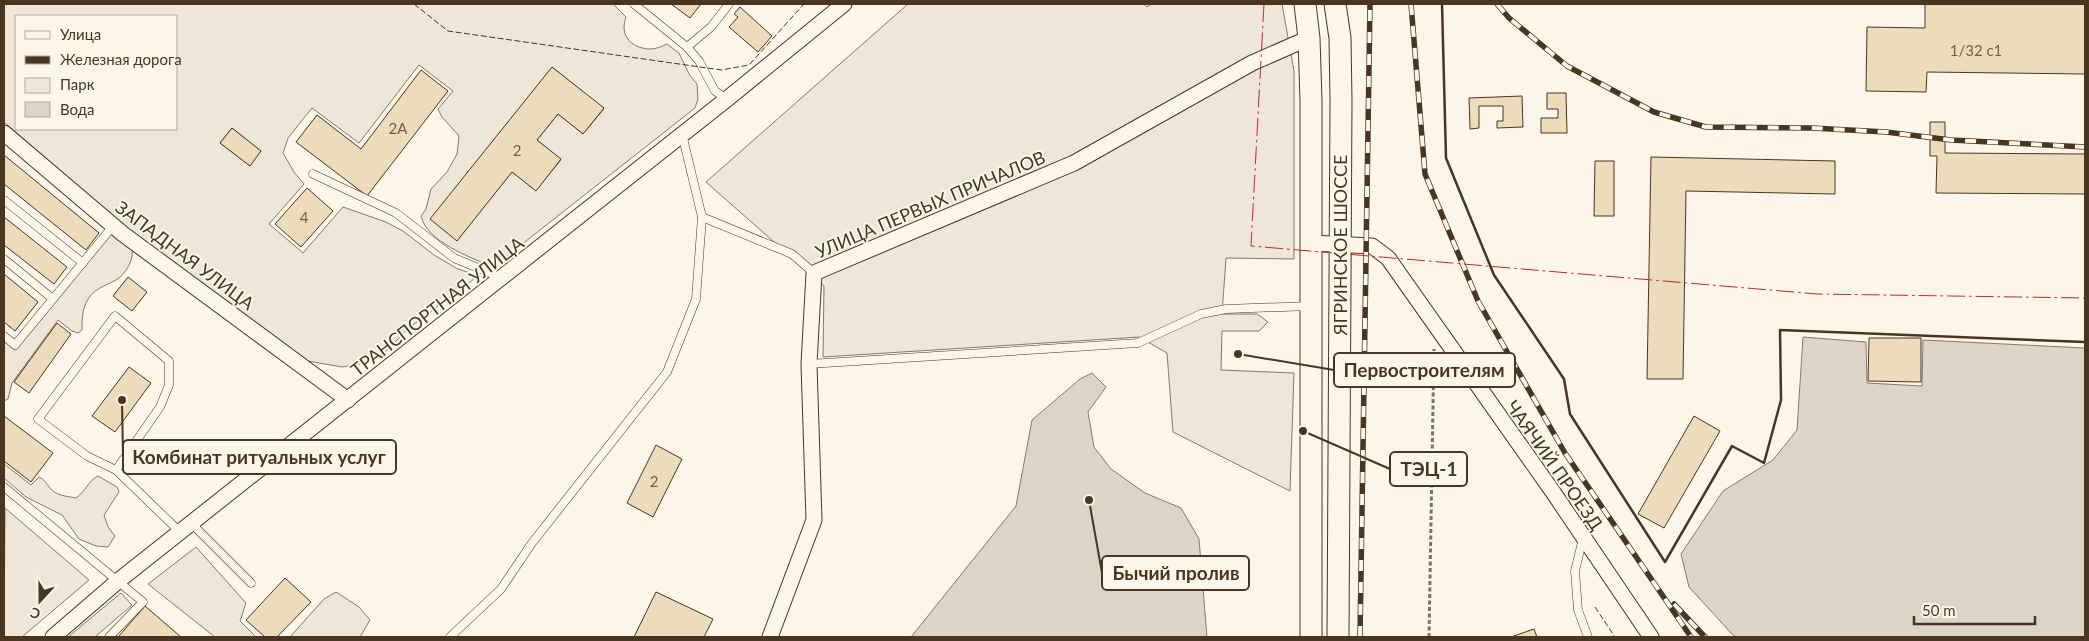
<svg xmlns="http://www.w3.org/2000/svg" width="2089" height="641" font-family="Lato,sans-serif">
  <style>
    .green { fill: #ede6d9; stroke: #887966; fill-rule: evenodd }
    .water { fill: #dcd4c6; stroke: #887966 }
    .building { fill: #ecdcbc; stroke: #4a3520 }
    .lines { fill: none; stroke-linecap: round; stroke-linejoin: round }
    .lane-casing { stroke: #4a3520; stroke-width: 9 }
    .street-casing { stroke: #4a3520; stroke-width: 17 }
    .secondary-casing { stroke: #4a3520; stroke-width: 23 }
    .path { stroke: #7f6f5c; stroke-width: 3; stroke-dasharray: 4 2.5; stroke-linecap: butt }
    .lane { stroke: #fbf6e9; stroke-width: 8 }
    .street { stroke: #fbf6e9; stroke-width: 15 }
    .secondary { stroke: #fbf6e9; stroke-width: 21 }
    .rail-casing { stroke: #4a3520; stroke-width: 5.5 }
    .rail { stroke: #fbf6e9; stroke-width: 4; stroke-dasharray: 11; stroke-linecap: butt }
    .fence { stroke: #4a3520; stroke-width: 1; stroke-dasharray: 6 2.5; stroke-linecap: butt }
    .wall { stroke: #4a3520; stroke-width: 2.5 }
    .power { stroke: #c62828; stroke-width: 1; stroke-dasharray: 18 4 2.5 4; stroke-linecap: butt }
    .labels { text-anchor: middle; dominant-baseline: central; stroke-width: 4; stroke-linejoin: round; paint-order: stroke }
    .number-label { font-size: 15px; fill: #725f47 }
    .street-label { font-size: 18px; fill: #4a3520; stroke: #fbf6e9 }
    .leader { fill: none; stroke: #4a3520; stroke-width: 2 }
    .callout-dot { fill: #4a3520; stroke: #fbf6e9; stroke-width: 2 }
    .callout { fill: #fbf6e9; stroke: #4a3520; stroke-width: 2 }
    .callout-label { font-size: 19px; text-anchor: middle; font-weight: bold; fill: #4a3520 }
  </style>
  <rect width="100%" height="100%" fill="#fbf6e9"/>
  <g class="green">
    <path d="M 4,4 L 613,4 L 626,17 C 619,36 632,49 651,49 C 656,49 663,46 667,44 L 679,53 L 689,74 L 697,84 L 698,99 L 695,108 L 493,267 C 470,257 427,242 421,216 L 426,209 L 431,189 L 447,172 L 457,154 L 459,136 L 442,117 L 438,109 L 453,91 L 419,65 L 359,143 L 312,108 L 288,138 L 283,153 L 294,172 L 304,184 L 269,224 L 303,253 L 343,207 L 386,222 L 403,231 L 434,255 L 456,268 L 478,276 L 409,328 L 381,356 L 360,364 L 342,367 L 302,360 L 140,239 L 4,122 ZM 16,16 L 176,16 L 176,129 L 16,129 ZM 552,67 L 604,109 L 583,134 L 558,114 L 537,140 L 561,160 L 536,190 L 512,172 L 457,240 ZM 232,128 L 261,151 L 249,165 L 220,143 Z"/>
    <polygon points="908,4 1144,4 1147,7 1151,4 1282,4 1294,71 1294,259 1226,258 1222,314 1257,314 1268,322 1259,331 1222,331 1221,370 1294,373 1290,491 1173,432 1167,353 1139,337 823,357 824,286 706,182"/>
    <path d="M 114,230 C 119,234 125,238 129,242 C 138,253 127,274 116,280 C 105,286 92,289 86,303 C 82,312 82,321 82,330 L 78,333 L 72,331 L 58,320 L 12,383 L 8,399 L 4,401 L 4,341 L 16,350 Z"/>
    <path d="M 4,464 L 31,485 L 39,477 C 45,480 46,483 50,488 C 56,496 67,496 76,498 C 86,491 88,481 98,476 L 117,487 L 119,492 L 104,515 L 108,527 L 115,536 L 108,547 L 96,546 L 79,539 L 62,515 L 26,497 L 4,478 Z"/>
    <polygon points="5,508 89,580 22,637 4,637"/>
    <polygon points="196,547 246,603 240,621 256,637 215,637 148,584"/>
    <polygon points="336,592 359,607 370,620 360,637 290,637 324,599"/>
    <polygon points="121,593 132,605 95,637 68,637"/>
  </g>
  <g class="water">
    <polygon points="1803,337 1866,342 1867,383 1922,386 1923,340 2085,348 2085,637 1736,637 1731,633 1689,587 1681,554 1723,491 1773,460 1797,430"/>
    <polygon points="1092,373 1106,387 1088,412 1094,447 1111,469 1145,493 1181,508 1199,539 1207,637 911,637 1016,506 1032,420 1080,379"/>
  </g>
  <g class="building">
    <polygon points="671,4 701,4 690,18"/>
    <polygon points="1925,4 2085,4 2085,74 1927,72 1926,92 1866,91 1867,27 1925,28"/>
    <polygon points="740,7 772,36 758,52 729,27 738,17 734,14"/>
    <polygon points="552,67 604,108 583,134 558,114 537,140 561,159 536,191 512,172 457,241 430,219"/>
    <polygon points="421,70 448,91 367,196 296,142 317,115 361,149"/>
    <polygon points="1547,93 1566,93 1567,133 1541,133 1541,118 1558,118 1558,109 1547,109"/>
    <polygon points="1522,96 1523,127 1497,128 1497,121 1503,121 1503,106 1479,106 1479,128 1470,129 1469,98"/>
    <polygon points="1930,122 1945,122 1945,153 2085,154 2085,194 1936,193 1937,156 1930,156"/>
    <polygon points="232,128 261,151 250,166 220,143"/>
    <polygon points="4,155 99,233 86,250 4,184"/>
    <polygon points="1651,157 1835,161 1835,194 1686,191 1683,379 1647,379"/>
    <polygon points="1595,161 1614,161 1614,216 1594,216"/>
    <polygon points="307,188 333,211 301,247 275,224"/>
    <polygon points="4,217 67,267 54,284 4,245"/>
    <polygon points="4,274 38,302 15,331 4,322"/>
    <polygon points="128,277 147,292 132,311 113,296"/>
    <polygon points="57,323 71,334 29,393 14,382"/>
    <polygon points="1869,338 1921,338 1921,382 1868,381"/>
    <polygon points="129,367 151,383 115,432 92,416"/>
    <polygon points="4,416 53,453 31,482 4,461"/>
    <polygon points="1694,416 1720,431 1664,528 1638,514"/>
    <polygon points="656,445 682,459 653,517 627,503"/>
    <polygon points="285,578 311,602 277,637 265,637 246,620"/>
    <polygon points="656,592 713,619 704,637 634,637"/>
    <polygon points="145,606 181,637 118,637"/>
    <polygon points="1534,629 1537,637 1511,637"/>
  </g>
  <g class="lines">
    <g class="lane-casing">
      <g id="lane">
        <polyline points="634,4 687,47 699,61 715,91 727,99"/>
        <polyline points="687,47 711,27 729,4"/>
        <polyline points="682,134 702,217 792,254 814,273"/>
        <polyline points="313,174 396,213 454,258 502,278"/>
        <polyline points="4,200 83,263"/>
        <polyline points="4,259 53,299"/>
        <polyline points="4,336 15,345 113,226"/>
        <polyline points="809,364 1138,343 1201,314 1226,309 1310,306"/>
        <polyline points="116,470 160,407 169,385 169,361 115,316 38,419 87,456 116,470 180,532"/>
        <polyline points="4,487 143,602 109,637"/>
        <polyline points="192,524 251,583"/>
        <polyline points="1583,538 1575,571 1578,610 1588,637"/>
        <polyline points="450,637 501,589 532,543 667,372 696,299 702,217"/>
      </g>
    </g>
    <g class="street-casing">
      <g id="street">
        <polyline points="4,133 123,234 348,400"/>
        <polyline points="1311,243 1372,246 1388,258 1553,492 1651,637"/>
        <polyline points="53,637 118,581 727,99 844,4"/>
        <polyline points="770,637 814,520 809,364 814,273 1074,163 1252,63 1309,38"/>
      </g>
    </g>
    <g class="secondary-casing">
      <g id="secondary">
        <polyline points="1305,4 1309,38 1311,101 1311,637"/>
        <polyline points="1335,4 1340,38 1341,101 1338,637"/>
      </g>
    </g>
    <polyline class="path" points="1429,637 1434,349"/>
    <use href="#lane" class="lane"/>
    <use href="#street" class="street"/>
    <use href="#secondary" class="secondary"/>
    <g class="rail-casing">
      <g id="rail">
        <polyline points="1411,4 1425,174 1478,301 1565,453 1691,637"/>
        <polyline points="1497,4 1509,18 1567,66 1654,112 1706,127 1812,128 1886,132 1951,140 2085,147"/>
        <polyline points="1674,604 1705,637"/>
        <polyline points="1360,637 1370,4"/>
      </g>
    </g>
    <use href="#rail" class="rail"/>
    <g class="fence">
      <polyline points="414,4 448,31 721,70 749,65 804,4"/>
      <polyline points="1595,607 1615,637"/>
    </g>
    <polyline class="wall" points="1442,4 1446,158 1494,275 1564,379 1570,414 1665,562 1732,446 1764,463 1781,400 1780,330 2085,342"/>
    <polyline class="power" points="1264,4 1251,246 1817,294 2085,298"/>
  </g>
  <g class="labels">
    <g class="number-label">
      <text x="1976" y="50">1/32 с1</text>
      <text x="398" y="128">2А</text>
      <text x="517" y="150">2</text>
      <text x="304" y="217">4</text>
      <text x="654" y="481">2</text>
    </g>
    <g class="street-label">
      <text transform="translate(930 204) rotate(-23)">УЛИЦА ПЕРВЫХ ПРИЧАЛОВ</text>
      <text transform="translate(1340 245) rotate(-90)">ЯГРИНСКОЕ ШОССЕ</text>
      <text transform="translate(185 255) rotate(37)">ЗАПАДНАЯ УЛИЦА</text>
      <text transform="translate(437 306) rotate(-38)">ТРАНСПОРТНАЯ УЛИЦА</text>
      <text transform="translate(1555 465) rotate(55)">ЧАЯЧИЙ ПРОЕЗД</text>
    </g>
  </g>
  <path class="leader" d="M1238 354L1334 370M122 400L123 457M1303 431L1390 469M1089 500L1102 573"/>
  <g class="callout-dot">
    <circle cx="1238" cy="354" r="5"/>
    <circle cx="122" cy="400" r="5"/>
    <circle cx="1303" cy="431" r="5"/>
    <circle cx="1089" cy="500" r="5"/>
  </g>
  <g class="callout">
    <rect x="1334" y="353" width="181" height="34" rx="5"/>
    <rect x="123" y="440" width="273" height="34" rx="5"/>
    <rect x="1390" y="452" width="77" height="34" rx="5"/>
    <rect x="1102" y="556" width="147" height="34" rx="5"/>
  </g>
  <g class="callout-label">
    <text x="1424" y="377">Первостроителям</text>
    <text x="259" y="464">Комбинат ритуальных услуг</text>
    <text x="1429" y="476">ТЭЦ-1</text>
    <text x="1176" y="580">Бычий пролив</text>
  </g>
  <rect width="2089" height="641" fill="none" stroke="#4a3520" stroke-width="10"/>
  <rect x="15" y="15" width="162" height="115" fill="#fbf6e9" stroke="#b4a999"/>
  <rect x="25" y="31" width="25" height="8" fill="#fbf6e9" stroke="#b4a999"/>
  <text x="60" y="40" font-size="15" fill="#4a3520">Улица</text>
  <rect x="25" y="56" width="25" height="8" fill="#4a3520" stroke="#b4a999"/>
  <text x="60" y="65" font-size="15" fill="#4a3520">Железная дорога</text>
  <rect x="25" y="78" width="25" height="15" fill="#ede6d9" stroke="#b4a999"/>
  <text x="60" y="90" font-size="15" fill="#4a3520">Парк</text>
  <rect x="25" y="102" width="25" height="15" fill="#dcd4c6" stroke="#b4a999"/>
  <text x="60" y="115" font-size="15" fill="#4a3520">Вода</text>
  <g transform="translate(40 601) rotate(201)" stroke="#fbf6e9" stroke-width="4" paint-order="stroke">
  <path d="M0-4L9 19L0 12L-9 19Z" fill="#4a3520"/>
  <text y="-8" font-size="14" font-weight="bold" text-anchor="middle" fill="#4a3520">С</text>
  </g>
  <path d="M1914 616v8h121v-8" fill="none" stroke="#4a3520" stroke-width="2.5"/>
  <text x="1922" y="616" font-size="15" fill="#4a3520" stroke="#fbf6e9" stroke-width="4" paint-order="stroke">50 m</text>
</svg>
